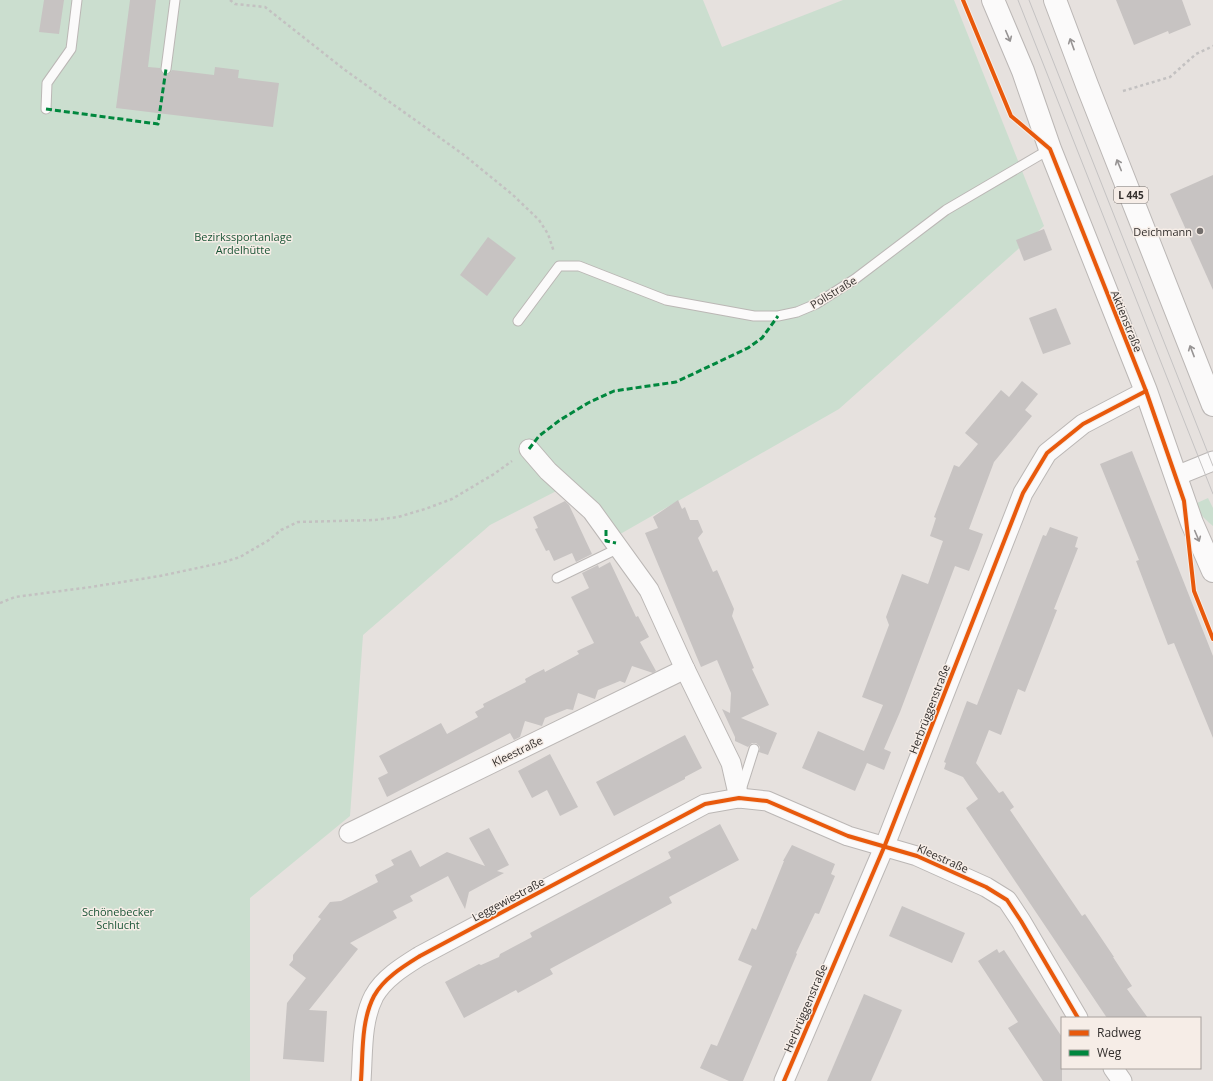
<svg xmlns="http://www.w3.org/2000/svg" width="1213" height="1081" font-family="'Open Sans',sans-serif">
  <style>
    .green { fill: #cbdecf }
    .building { fill: #c7c3c2 }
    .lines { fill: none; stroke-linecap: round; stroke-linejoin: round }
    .lane-casing { stroke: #bbb7b5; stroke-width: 11 }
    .street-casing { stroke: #bbb7b5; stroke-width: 21 }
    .primary-casing { stroke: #bbb7b5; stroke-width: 24 }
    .path { stroke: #c3c1c1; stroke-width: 2.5; stroke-dasharray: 3 3; stroke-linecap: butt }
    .lane { stroke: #fbfafa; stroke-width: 9 }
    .street { stroke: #fbfafa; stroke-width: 19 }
    .primary { stroke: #fbfafa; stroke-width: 22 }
    .tram { stroke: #c5c3c3; stroke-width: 1 }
    .quiet { stroke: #00873e; stroke-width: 3; stroke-dasharray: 6 3; stroke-linecap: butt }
    .cycleway-casing { stroke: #f6ede7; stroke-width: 6 }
    .cycleway { stroke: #e8590c; stroke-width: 4 }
    .oneway { stroke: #979494 }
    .poi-dot { fill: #726d6b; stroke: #f6ede7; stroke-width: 1.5 }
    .labels { text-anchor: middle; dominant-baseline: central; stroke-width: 3; stroke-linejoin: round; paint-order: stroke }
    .shield { fill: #f6ede7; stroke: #6e6865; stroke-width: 1 }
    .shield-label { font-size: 10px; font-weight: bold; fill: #332f2d }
    .poi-label { font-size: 11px; fill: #332f2d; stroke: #f6ede7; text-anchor: end }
    .park-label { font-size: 11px; fill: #195435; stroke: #f6ede7 }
    .street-label { font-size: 11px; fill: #332f2d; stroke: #f6ede7 }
  </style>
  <rect width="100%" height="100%" fill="#e6e1de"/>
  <g class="green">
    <polygon points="0,0 703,0 722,47 843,0 954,0 1044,226 839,409 615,537 574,482 490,525 363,635 350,816 250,898 250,1081 0,1081"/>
    <path d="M 1208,498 L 1213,508 L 1213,526 C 1206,520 1197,513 1197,503 Z"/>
  </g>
  <g class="building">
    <polygon points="44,0 64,0 59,34 39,32"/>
    <polygon points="130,0 156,0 148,67 160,68 162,73 166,75 170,73 172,70 214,75 215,67 239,70 238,78 279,83 273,127 116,108"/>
    <polygon points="1116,0 1182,0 1191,25 1169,34 1168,31 1134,45"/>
    <polygon points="1213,175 1213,290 1170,194"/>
    <polygon points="1044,229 1052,250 1024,261 1016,240"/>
    <polygon points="488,237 516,258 487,296 460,275"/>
    <polygon points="1056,308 1071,344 1043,354 1029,318"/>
    <polygon points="1022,381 1038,394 1025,410 1032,416 994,462 969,529 983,534 978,548 969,571 955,566 900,712 884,749 891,752 884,770 867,763 855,791 802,768 818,731 864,751 883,705 862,697 889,625 886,617 902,574 928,584 943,541 930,536 936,518 934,517 954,465 959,467 978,444 965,433 1001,390 1009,397"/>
    <polygon points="1132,451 1213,656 1213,738 1174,643 1168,645 1136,561 1139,560 1100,464"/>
    <polygon points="678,500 682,509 685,507 690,520 698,520 703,532 698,538 713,572 717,570 734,609 732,616 754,668 752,669 769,705 741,718 777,733 768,755 759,752 760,747 756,743 752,743 748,747 735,741 735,737 722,709 730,713 731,693 717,660 701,667 645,533 658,528 653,517"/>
    <polygon points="565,501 569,505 592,554 576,562 572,553 554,561 549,550 546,551 535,529 538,528 533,517"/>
    <polygon points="1050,527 1078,537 1075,547 1078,548 1054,609 1057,610 1025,692 1018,689 1001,735 989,730 976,763 999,793 1003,791 1014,807 1010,810 1082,916 1085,914 1114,957 1113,957 1132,986 1127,989 1148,1018 1107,1018 966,808 978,799 963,777 944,769 946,763 944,762 967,701 977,705 1043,535 1046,536"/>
    <polygon points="610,562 636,617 638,616 649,637 640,642 656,671 653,673 632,666 625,683 620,681 598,690 595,699 578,693 573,710 567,709 545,718 542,726 525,721 520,737 514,740 510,733 387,797 378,778 388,773 379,756 441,723 447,734 478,717 475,712 484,707 483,704 526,682 525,679 534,674 544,669 545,672 579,654 577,651 594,643 571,597 589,588 582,573 598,565 599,568"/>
    <polygon points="685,735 702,768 685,777 685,779 614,816 596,782"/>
    <polygon points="550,754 578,807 560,816 547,790 532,798 518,771"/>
    <polygon points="720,824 739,860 669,897 672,903 550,969 553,974 518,993 516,990 464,1018 445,982 479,964 481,965 499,957 500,954 532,937 530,933 671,858 668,852"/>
    <polygon points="489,828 509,865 497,871 504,873 469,892 465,909 448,876 410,896 413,901 393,911 397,918 350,943 358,949 309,1010 327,1011 324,1062 283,1059 287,1003 306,978 289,965 293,960 293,955 321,919 318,917 330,902 341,901 378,882 375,875 394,865 391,860 411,850 420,867 447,852 485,866 469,838"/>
    <polygon points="792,845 835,864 831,874 835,876 819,914 815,913 796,953 797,954 743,1081 729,1081 700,1068 711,1044 717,1046 752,966 738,960 752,928 756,930 784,861 783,861"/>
    <polygon points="902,906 965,933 952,963 889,936"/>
    <polygon points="997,949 999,953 1004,950 1062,1037 1062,1081 1043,1081 1008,1028 1018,1022 978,961"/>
    <polygon points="864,994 902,1010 890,1038 871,1081 827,1081"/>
  </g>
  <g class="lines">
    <g class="lane-casing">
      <g id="lane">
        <polyline points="166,69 175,0"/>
        <polyline points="46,109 47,83 71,49 77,0"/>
        <polyline points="518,321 559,266 579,266 666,300 754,316 778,316 797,312 816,304 855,279 946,210 1050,149"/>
        <polyline points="557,578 619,548"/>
        <polyline points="741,790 754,749"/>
      </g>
    </g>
    <g class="street-casing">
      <g id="street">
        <polyline points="529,449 548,471 592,511 649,590 685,669 731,763 739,798"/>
        <polyline points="1176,476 1213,461"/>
        <polyline points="349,833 685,669"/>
        <polyline points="1113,1068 1122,1081"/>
        <path d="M 361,1081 C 363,1053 361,1021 374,996 C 384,978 404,966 420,956 L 705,804 L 739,798 L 767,801 L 848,836 L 917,856 L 986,887 L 1007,900 L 1021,921 L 1078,1018"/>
        <polyline points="784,1081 885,845 1023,493 1047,453 1083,424 1146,391"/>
      </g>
    </g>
    <g class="primary-casing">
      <g id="primary">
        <polyline points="993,0 1023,71 1050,149 1146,391 1192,523 1213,571"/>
        <polyline points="1055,0 1087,85 1213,405"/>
      </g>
    </g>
    <g class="path">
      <polyline points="230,0 235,4 265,7 345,70 464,155 513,195 539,220 548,234 554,252"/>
      <polyline points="1123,91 1170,77 1196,54 1213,46"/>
      <polyline points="0,603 15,597 91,587 160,576 221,563 240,557 269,540 281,530 298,522 375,520 398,517 425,509 452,499 494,474 512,461"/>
    </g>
    <use href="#lane" class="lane"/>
    <use href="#street" class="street"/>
    <use href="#primary" class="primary"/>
    <g class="tram">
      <polyline points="1018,0 1213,494"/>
      <polyline points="1029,0 1213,466"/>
    </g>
    <g class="quiet">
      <polyline points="46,109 158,124 166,69"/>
      <polyline points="529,449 539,436 560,420 588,403 614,391 676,382 748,348 762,338 778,316"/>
      <polyline points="606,530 606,541 616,543"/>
    </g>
    <g class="cycleway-casing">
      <g id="cycleway">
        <polyline points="963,0 1011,116 1050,149 1146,391 1184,501 1194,591 1213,639"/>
        <path d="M 361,1081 C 363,1053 361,1021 374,996 C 384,978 404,966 420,956 L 705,804 L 739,798 L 767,801 L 848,836 L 917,856 L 986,887 L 1007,900 L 1021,921 L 1078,1018"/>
        <polyline points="784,1081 885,845 1023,493 1047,453 1083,424 1146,391"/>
      </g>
    </g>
    <use href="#cycleway" class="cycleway"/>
  </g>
  <defs><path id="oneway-shaft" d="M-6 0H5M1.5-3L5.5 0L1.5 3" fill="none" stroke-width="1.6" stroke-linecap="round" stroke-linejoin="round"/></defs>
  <g class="oneway">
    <use href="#oneway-shaft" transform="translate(1008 36) rotate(67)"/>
    <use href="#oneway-shaft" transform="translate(1072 44) rotate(-110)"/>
    <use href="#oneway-shaft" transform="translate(1119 165) rotate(-112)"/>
    <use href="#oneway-shaft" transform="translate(1192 351) rotate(-111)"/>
    <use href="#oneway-shaft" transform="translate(1197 536) rotate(67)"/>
  </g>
  <circle class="poi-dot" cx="1200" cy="231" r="4"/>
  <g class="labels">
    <rect class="shield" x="1114" y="187" width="34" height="16" rx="3"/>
    <g class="shield-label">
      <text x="1131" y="195">L 445</text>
    </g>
    <g class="poi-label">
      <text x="1192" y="231">Deichmann</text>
    </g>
    <g class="park-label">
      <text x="243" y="236">Bezirkssportanlage<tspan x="243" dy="13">Ardelhütte</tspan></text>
      <text x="118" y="911">Schönebecker<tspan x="118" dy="13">Schlucht</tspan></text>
    </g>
    <g class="street-label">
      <text transform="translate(833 292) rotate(-31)">Pollstraße</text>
      <text transform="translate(1127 321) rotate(68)">Aktienstraße</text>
      <text transform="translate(929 709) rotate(-69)">Herbrüggenstraße</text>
      <text transform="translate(517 751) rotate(-26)">Kleestraße</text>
      <text transform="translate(943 858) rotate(24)">Kleestraße</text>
      <text transform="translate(508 899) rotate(-28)">Leggewiestraße</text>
      <text transform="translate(805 1008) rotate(-67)">Herbrüggenstraße</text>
    </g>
  </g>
  <rect x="1061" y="1017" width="140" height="52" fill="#f6ede7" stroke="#a8a19d"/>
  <rect x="1069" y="1030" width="20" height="6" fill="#e8590c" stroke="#a8a19d"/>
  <text x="1097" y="1037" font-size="12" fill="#332f2d">Radweg</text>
  <rect x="1069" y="1050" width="20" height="6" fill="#00873e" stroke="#a8a19d"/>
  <text x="1097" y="1057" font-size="12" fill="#332f2d">Weg</text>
</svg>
